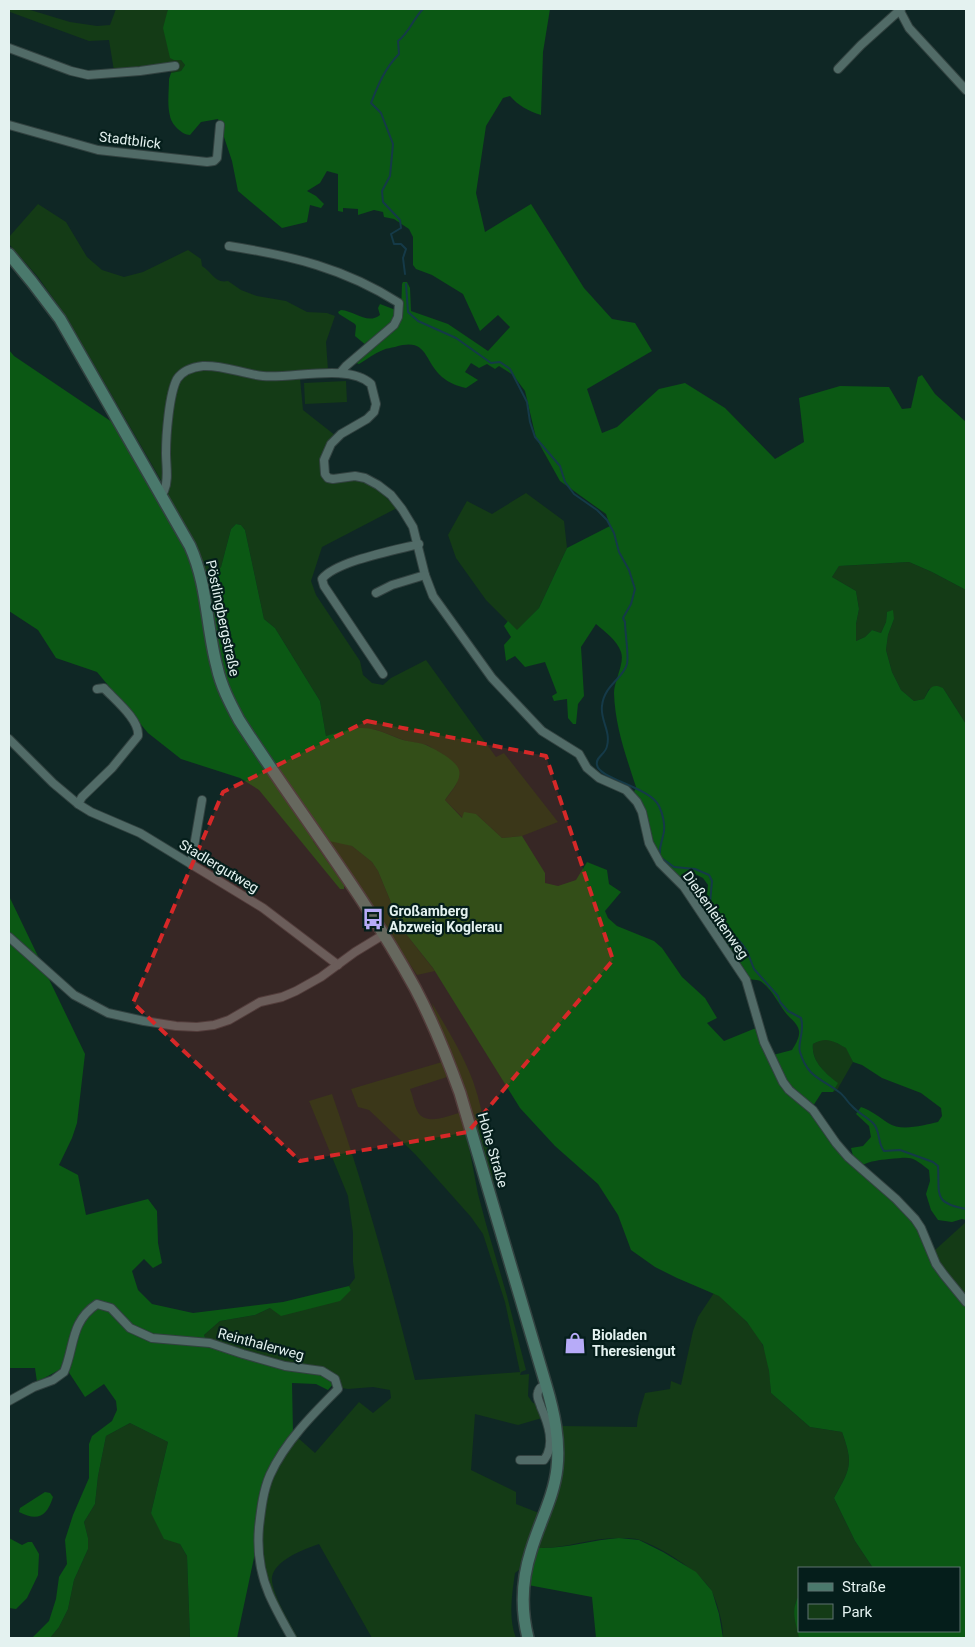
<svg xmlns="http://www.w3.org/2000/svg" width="975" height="1647" font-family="Roboto,sans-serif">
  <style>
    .green { fill: #143b16 }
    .forest { fill: #0b5814 }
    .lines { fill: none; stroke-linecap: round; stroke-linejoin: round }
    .stream { stroke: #153a48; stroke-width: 2 }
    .street-casing { stroke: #324240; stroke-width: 10 }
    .secondary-casing { stroke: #324240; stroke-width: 14 }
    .street { stroke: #516b67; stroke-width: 8 }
    .secondary { stroke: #4a796c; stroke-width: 11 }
    .marked { fill: #d62828; fill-opacity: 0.2; stroke: #d62828; stroke-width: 4; stroke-dasharray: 10 6; stroke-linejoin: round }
    .labels { text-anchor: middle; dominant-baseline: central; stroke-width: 4.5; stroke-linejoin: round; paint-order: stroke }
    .street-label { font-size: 14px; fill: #e4f2f0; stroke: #051e1b }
    .poi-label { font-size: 14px; font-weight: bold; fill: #e4f2f0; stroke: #051e1b; text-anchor: start }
  </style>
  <rect width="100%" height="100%" fill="#0f2725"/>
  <g class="green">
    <polygon points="9,9 27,9 70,22 97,26 110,25 116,9 168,9 167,14 181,60 185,65 181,71 171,73 168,64 114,71 109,40 89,41 10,12"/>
    <path d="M 38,204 L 66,222 L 87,257 L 102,270 L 124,277 L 143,272 L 188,250 L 201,259 L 202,266 C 212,272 215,284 228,281 L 241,290 L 257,296 L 286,301 L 307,312 L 327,313 L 335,316 L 326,342 L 328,370 L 275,374 L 256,372 L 214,363 L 175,377 L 163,479 L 162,482 L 66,316 L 38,277 L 9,244 L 9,237 Z"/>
    <path d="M 213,369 L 300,378 L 303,410 L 336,436 L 322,460 L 330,478 L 361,481 L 373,485 L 397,508 L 322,547 L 311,581 L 316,595 L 360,661 L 363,675 L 372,683 L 383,685 L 391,678 L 426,660 L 496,757 L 504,753 L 558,822 L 522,836 L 502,838 L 476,814 L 463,818 L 445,800 C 457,784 460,784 455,764 L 444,755 L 427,745 L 406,741 L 377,730 L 360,728 L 326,736 L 320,701 L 275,628 L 264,619 L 245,530 L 241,525 L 236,524 L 231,529 L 221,567 L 218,570 L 203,570 L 168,498 L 169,440 L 175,395 L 180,380 L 192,370 Z"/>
    <polygon points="346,381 347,402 305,404 304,383"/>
    <polygon points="526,493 564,521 567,548 539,608 517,631 486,600 456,558 448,535 467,501 492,514"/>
    <polygon points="909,562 932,572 966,590 966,724 943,688 929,689 924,699 914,701 901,690 892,672 886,650 888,635 894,619 887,612 886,622 881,633 872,630 865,637 856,641 856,624 859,609 856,591 832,577 839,566"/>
    <polygon points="322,836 352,846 372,862 378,871 402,929 435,971 417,975 395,942 361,895"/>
    <path d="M 432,1003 C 447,1029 463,1054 473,1081 C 486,1118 490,1159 496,1197 C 484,1158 474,1118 460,1079 C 452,1054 438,1030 432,1003 Z"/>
    <path d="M 820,1040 L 831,1040 L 847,1048 L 853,1062 L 837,1090 L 833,1092 L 837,1083 C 825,1073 811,1061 813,1044 Z"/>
    <path d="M 442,1062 L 447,1077 L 410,1089 C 413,1096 415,1110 420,1115 C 430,1124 448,1116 459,1113 L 469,1147 L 478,1194 L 486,1224 L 507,1296 L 526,1370 L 521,1372 L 520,1375 L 529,1374 L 528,1396 L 532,1402 L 538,1406 L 542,1418 L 518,1425 L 475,1414 L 471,1470 L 516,1492 L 516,1504 L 539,1513 L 526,1545 L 519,1570 L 515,1573 C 512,1594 508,1618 516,1638 L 372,1638 L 319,1544 C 304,1549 275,1560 272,1577 C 270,1591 291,1625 298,1638 L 294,1638 C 284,1618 271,1597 265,1575 C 256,1546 264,1492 278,1466 C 283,1455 291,1446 297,1437 L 315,1453 L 359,1402 L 373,1413 L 391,1398 L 390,1390 L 373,1387 L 348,1389 L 342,1388 L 337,1377 L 286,1364 L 207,1341 L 204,1335 L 220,1321 L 255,1315 L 270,1308 L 351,1290 L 349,1286 L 355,1278 L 353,1262 L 353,1233 L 348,1196 L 309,1101 L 332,1094 C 365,1188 391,1284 415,1380 L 520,1372 L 505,1302 L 483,1234 L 471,1217 L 415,1154 L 369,1110 L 358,1107 L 351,1089 Z"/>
    <polygon points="966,1222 966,1299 945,1274 934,1251"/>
    <path d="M 714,1293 L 719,1295 C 734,1310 756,1327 763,1346 C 769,1361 770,1378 771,1393 L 810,1427 L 842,1432 C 854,1465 850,1469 834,1498 L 855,1541 L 873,1568 L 799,1568 L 799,1595 L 795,1604 L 799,1638 L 723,1638 C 724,1626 717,1601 711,1590 C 699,1571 662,1548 640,1540 C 634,1538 626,1538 621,1538 C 592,1537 566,1549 537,1548 L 560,1426 L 637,1427 C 637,1416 642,1405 645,1393 L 670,1389 L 671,1381 L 681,1385 L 693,1331 L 698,1317 Z"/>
    <polygon points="130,1423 168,1442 151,1513 180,1544 187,1556 190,1638 50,1638 59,1627 68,1609 74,1580 88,1549 88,1538 84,1522 95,1504 98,1476 106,1436"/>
  </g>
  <g class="forest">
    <path d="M 168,9 L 550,9 L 543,52 L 541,115 C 528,111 519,106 510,96 L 503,98 L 486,126 L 476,193 L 485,232 L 531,204 L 584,288 L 612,319 L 635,323 L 652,351 L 587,389 L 602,433 L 617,427 L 659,389 L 685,383 L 725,408 L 775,459 L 804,442 L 799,398 L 840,386 L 889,387 L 902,409 L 911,408 L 918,377 L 922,375 L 935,394 L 966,422 L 966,590 L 932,572 L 909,562 L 839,566 L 832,577 L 856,591 L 859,609 L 856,624 L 856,641 L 865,637 L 872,630 L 881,633 L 886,622 L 887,612 L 893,610 L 894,619 L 888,635 L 886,650 L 892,672 L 901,690 L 914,701 L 924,699 C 929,690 931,682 943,688 L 966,724 L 966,1220 L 962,1219 L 952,1222 L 938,1220 L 931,1210 L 926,1194 L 930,1181 L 929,1170 C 911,1155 911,1157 889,1159 C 879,1160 871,1161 862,1165 L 853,1156 L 851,1148 L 863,1146 L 871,1137 L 869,1126 L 856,1114 L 861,1107 C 872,1111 879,1117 888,1123 C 901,1132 924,1125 938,1122 L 942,1116 L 941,1108 L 921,1093 L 882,1078 L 862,1065 L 853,1062 L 846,1048 C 834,1041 826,1036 813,1044 C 811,1061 825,1073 838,1083 L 833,1092 L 822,1092 L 813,1106 L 785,1081 L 773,1055 L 792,1050 C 795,1045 800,1037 799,1031 C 798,1023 789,1018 785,1012 C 778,1003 773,991 763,983 C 759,979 754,980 748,979 L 712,925 L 706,902 L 708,885 L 703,878 L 695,874 L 690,874 L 688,879 L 684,880 C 675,872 663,863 656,852 C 646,833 647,810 634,792 L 636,787 C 626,756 615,726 614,693 C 614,681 625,663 621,652 C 617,640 605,632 596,624 L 581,647 L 584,696 L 578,704 L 576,724 L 573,724 L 568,718 L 567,699 L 554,701 L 552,696 L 557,693 L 545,662 L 525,667 L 515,656 L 506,661 L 504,645 L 511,637 L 504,626 L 508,621 L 517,630 L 539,608 L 567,548 L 610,526 L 606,514 L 560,481 L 536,438 L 525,391 L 513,375 L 499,366 L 495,369 L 487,364 L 479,368 L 471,363 L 465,372 L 478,380 L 466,388 C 457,386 449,383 442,377 C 423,360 428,337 395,347 C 391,348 387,348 383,350 C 375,353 367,359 359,364 L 356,363 L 356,360 L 367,346 L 355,336 L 356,326 L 355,324 L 339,314 L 338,312 L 341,310 C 355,311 367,325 380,315 L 378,308 L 380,304 L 401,312 L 402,284 L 403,282 L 407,282 L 410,288 L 411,311 L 448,324 L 488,351 L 510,327 L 498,315 L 480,331 L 463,294 L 432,275 L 416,269 L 413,265 L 413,237 L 409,229 L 394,219 L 384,217 L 383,212 L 374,210 L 358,215 L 358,209 L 343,208 L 343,212 L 338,211 L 338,174 L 327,171 L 320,183 L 307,191 L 316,196 L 324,204 L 321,208 L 310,205 L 307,222 L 282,228 L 238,191 L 232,161 L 218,119 L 201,122 L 190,135 C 182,135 171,124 170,116 C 167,105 169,91 169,79 L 171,73 L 181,71 L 185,65 L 181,60 L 174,60 L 170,58 L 163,28 Z"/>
    <path d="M 9,350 L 14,356 L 112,422 L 184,548 L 193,570 L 218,570 L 221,567 L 231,529 L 236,524 L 241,525 L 245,530 L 264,619 L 275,628 L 320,701 L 326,736 C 336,733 348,729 359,728 C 375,727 389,735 403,740 C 411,742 418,742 426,745 C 435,749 456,760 459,770 C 462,781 450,792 445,800 L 462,818 L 464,812 L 476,814 L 502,838 L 522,836 L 545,873 L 545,883 L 558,886 L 576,880 L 587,862 L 607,870 L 609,884 L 621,892 L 605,911 L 608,918 L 617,926 L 654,941 L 662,948 L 682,977 L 705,998 L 717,1018 L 707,1023 L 724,1041 L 756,1028 L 772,1065 L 823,1127 L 904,1209 L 966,1304 L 966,1638 L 799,1638 C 796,1622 790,1611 799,1595 L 799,1631 L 959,1631 L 959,1568 L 873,1568 L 855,1541 L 834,1498 C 850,1469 854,1465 842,1432 L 810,1427 L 771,1393 L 769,1371 L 763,1345 L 747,1322 L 719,1296 L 677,1278 L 655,1267 L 631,1250 L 618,1215 L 598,1184 L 555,1146 L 520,1108 L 433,968 L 402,929 L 378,871 L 372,862 L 352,846 L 329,841 L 322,836 L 314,836 L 313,841 L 344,885 L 344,889 L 340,889 L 259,790 L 240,778 L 181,759 L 148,733 L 97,672 L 56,658 L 38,630 L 9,611 Z"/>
    <polygon points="9,896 85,1054 77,1123 72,1138 59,1165 78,1175 86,1215 148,1199 157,1211 158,1243 162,1263 153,1268 144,1259 132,1271 138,1290 152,1304 193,1313 283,1302 349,1286 351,1290 340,1301 281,1316 270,1308 255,1315 220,1321 204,1335 209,1347 249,1359 322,1373 334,1383 328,1390 316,1384 292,1383 293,1433 274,1463 237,1638 190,1638 187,1556 180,1544 164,1539 151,1513 168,1442 130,1423 106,1436 98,1476 95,1504 84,1522 88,1538 88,1549 74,1580 68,1609 59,1627 50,1638 32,1638 49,1621 56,1599 59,1577 67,1564 65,1540 73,1515 89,1478 89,1444 92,1436 112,1421 117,1410 116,1401 104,1384 85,1397 68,1371 59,1370 37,1382 35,1368 9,1368"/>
    <path d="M 45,1492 L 50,1493 L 53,1497 C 47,1516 38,1522 19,1512 L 20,1508 Z"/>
    <polygon points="9,1538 22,1545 28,1542 32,1542 39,1554 38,1575 27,1598 16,1609 9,1608"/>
    <path d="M 619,1538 L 639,1540 L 663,1552 L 696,1572 L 712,1591 L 719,1614 L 723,1638 L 596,1638 L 592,1597 L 528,1585 L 537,1548 C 565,1549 592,1540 619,1538 Z"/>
  </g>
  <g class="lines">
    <g class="stream">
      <path d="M 405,274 L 403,258 L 406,249 L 401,244 L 394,244 L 391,234 L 401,228 L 400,220 L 383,202 L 382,191 L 390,176 L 393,144 L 381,113 L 371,103 C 378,85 385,68 399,54 L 398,41 C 409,33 413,19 423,9"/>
      <path d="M 406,284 L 408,312 L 418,321 L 456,338 L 491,363 L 500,362 L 510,369 L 527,402 L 530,422 L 535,437 L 560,466 L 565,482 L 574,494 L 597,510 L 607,520 L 614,533 L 619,552 L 629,570 L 635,589 L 631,604 L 623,618 L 625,622 C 625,633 629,655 627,664 C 623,679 604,685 602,706 C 600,720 611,731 607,746 C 606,754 595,757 597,765 C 599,779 650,787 659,806 C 663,814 666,827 663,836 C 661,845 659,847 660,857 L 674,867 L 695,869 L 709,875 L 712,881 L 710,903 L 713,912 L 720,921 L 742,944 L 747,951 L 754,969 L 778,996 L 780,1002 L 788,1011 L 801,1018 C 805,1032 797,1044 800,1052 C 808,1078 821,1078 839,1092 C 845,1096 847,1102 852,1106 C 858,1113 867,1117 873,1123 C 881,1131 877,1143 884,1151 L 900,1150 L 933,1162 L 938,1166 C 940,1194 932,1203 966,1209"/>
    </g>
    <g class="street-casing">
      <g id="street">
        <polyline points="900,11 909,28 966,90"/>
        <polyline points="9,48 71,71 88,75 140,71 175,66"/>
        <polyline points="838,69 861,45 901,9"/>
        <polyline points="9,125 98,150 207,162 214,161 217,158 220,125"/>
        <path d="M 229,246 C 292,256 344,268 399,303 L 398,317 L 394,325 L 346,366 L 340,373"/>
        <path d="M 160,493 L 164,491 C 169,480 166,466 166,453 C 166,436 169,394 177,379 C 183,370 194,367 203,366 C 224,365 243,374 263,376 C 292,379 349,363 371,384 L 376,404 L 374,412 L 367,419 L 341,434 L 331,444 L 324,460 L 325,474 L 328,478 L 333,479 L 355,476 L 365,478 L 378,485 L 391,495 L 402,509 L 413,527 L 425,575 L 433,596 L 492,678 L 542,731 L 579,754 L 587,768 L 599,778 L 626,790 L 637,802 L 642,812 L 649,843 L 655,854 L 660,863 L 684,887 L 746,980 L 764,1042 L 783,1082 L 789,1090 L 813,1110 L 836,1143 L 848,1157 L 896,1199 L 915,1219 L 921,1228 L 936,1264 L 944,1275 L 966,1302"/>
        <polyline points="376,593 392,585 425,575"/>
        <path d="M 383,674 L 324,586 L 322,579 C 336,561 396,550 419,544"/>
        <polyline points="9,739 53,783 78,804 91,812 140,833 263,908 338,965"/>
        <path d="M 78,804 L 82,797 L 112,768 L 138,736 C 140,720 115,700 104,688 L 97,689"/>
        <polyline points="191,864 202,800"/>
        <polyline points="9,937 74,995 108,1013 144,1021 176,1026 197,1027 214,1025 229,1020 260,1002 282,997 296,991 321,977 355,952 383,935"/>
        <path d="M 9,1401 L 34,1387 L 53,1380 L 64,1372 C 75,1346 70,1322 97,1304 L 111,1308 L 130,1328 L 152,1338 L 210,1343 L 243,1354 L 285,1366 L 322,1371 L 335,1379 L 338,1389 C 313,1414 285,1442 270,1475 C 263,1491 261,1510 259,1527 C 257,1550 260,1573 269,1594 C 276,1610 284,1624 292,1638"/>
        <path d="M 520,1460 L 544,1460 C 556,1445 548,1423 541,1407 C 540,1402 536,1398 538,1392 C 539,1388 542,1386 546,1385"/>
      </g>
    </g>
    <g class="secondary-casing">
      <path id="secondary" d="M 9,254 L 32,282 L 60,319 L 190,546 C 208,586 206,626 217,667 C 221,686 230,703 239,720 C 297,810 364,894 415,988 C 433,1022 447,1057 460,1093 L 546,1385 C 554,1412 560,1439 557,1468 C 554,1497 539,1523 531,1551 C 522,1579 521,1610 528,1638"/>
    </g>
    <use href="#street" class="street"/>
    <use href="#secondary" class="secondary"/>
  </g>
  <path class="marked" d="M 367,721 L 546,756 L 613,960 L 468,1132 L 300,1161 L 133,1003 L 223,792 Z"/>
  <defs>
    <g id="bus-bare" transform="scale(1.725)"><path d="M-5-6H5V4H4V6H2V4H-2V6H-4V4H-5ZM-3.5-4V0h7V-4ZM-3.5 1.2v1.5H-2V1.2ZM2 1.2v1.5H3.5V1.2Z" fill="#b7abf8" stroke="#051e1b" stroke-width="2.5" paint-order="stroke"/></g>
    <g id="shop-bare" transform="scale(1.725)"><path d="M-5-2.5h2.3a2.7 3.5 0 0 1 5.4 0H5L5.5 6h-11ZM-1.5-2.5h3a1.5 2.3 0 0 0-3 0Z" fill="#b7abf8" stroke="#051e1b" stroke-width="2.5" paint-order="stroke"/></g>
  </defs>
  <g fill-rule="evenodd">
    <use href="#bus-bare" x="373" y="919"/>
    <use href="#shop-bare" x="575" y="1343"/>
  </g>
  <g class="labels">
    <g class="street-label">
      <text transform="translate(130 140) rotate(7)">Stadtblick</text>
      <text transform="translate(223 618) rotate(78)">Pöstlingbergstraße</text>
      <text transform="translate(219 866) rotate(31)">Stadlergutweg</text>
      <text transform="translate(716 915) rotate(55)">Dießenleitenweg</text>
      <text transform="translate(493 1150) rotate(74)">Hohe Straße</text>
      <text transform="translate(261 1344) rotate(15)">Reinthalerweg</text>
    </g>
    <g class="poi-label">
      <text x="389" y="911">Großamberg<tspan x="389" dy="16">Abzweig Koglerau</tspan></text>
      <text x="592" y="1335">Bioladen<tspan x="592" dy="16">Theresiengut</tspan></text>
    </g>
  </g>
  <rect width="975" height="1647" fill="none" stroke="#e4f2f0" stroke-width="20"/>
  <rect x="798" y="1567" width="162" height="65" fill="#051e1b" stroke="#5e7370"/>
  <rect x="808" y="1583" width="25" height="8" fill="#4a796c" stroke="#5e7370"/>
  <text x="842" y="1592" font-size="15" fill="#e4f2f0">Straße</text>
  <rect x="808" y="1604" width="25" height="15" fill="#143b16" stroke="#5e7370"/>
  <text x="842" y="1617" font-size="15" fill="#e4f2f0">Park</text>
</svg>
